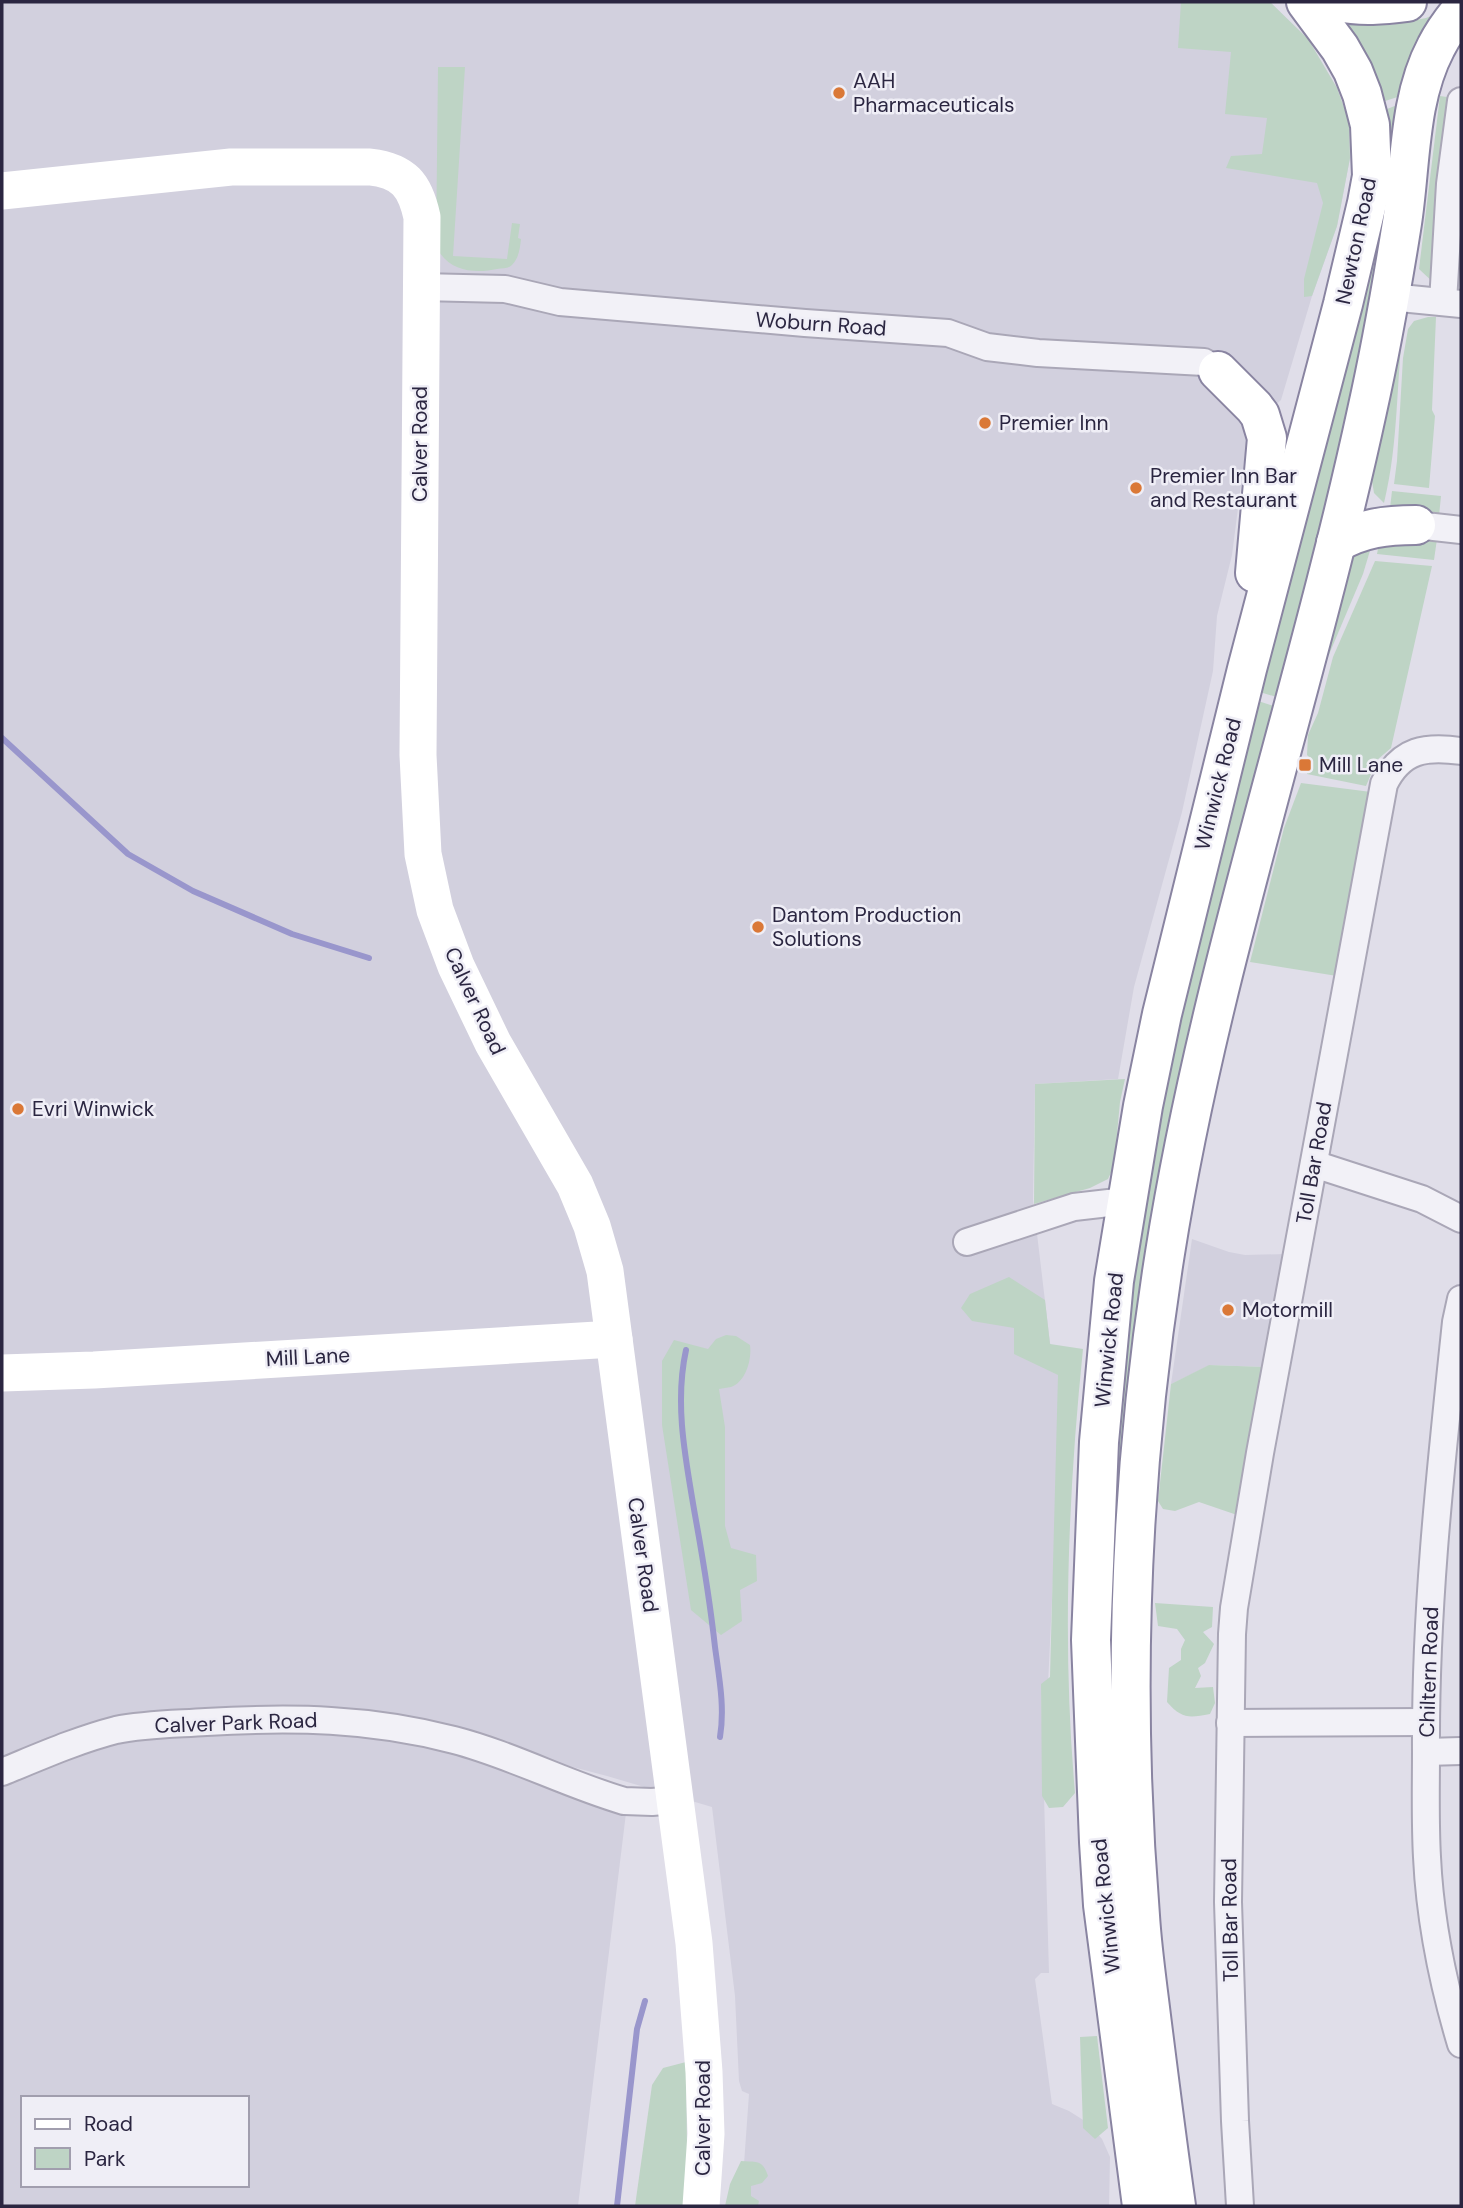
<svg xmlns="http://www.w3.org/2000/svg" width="1463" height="2208" font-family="'DM Sans',sans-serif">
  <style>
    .built { fill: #d2d0de; fill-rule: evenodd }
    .green { fill: #bed4c5 }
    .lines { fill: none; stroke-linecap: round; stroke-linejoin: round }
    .stream { stroke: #9996cc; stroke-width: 6 }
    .street-casing { stroke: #aaa7b7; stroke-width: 30 }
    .highway-casing { stroke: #8984a1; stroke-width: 42 }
    .street { stroke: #f2f1f7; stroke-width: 26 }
    .secondary { stroke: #fff; stroke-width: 37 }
    .highway { stroke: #fff; stroke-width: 38 }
    .poi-dot { fill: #da7837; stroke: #efeef6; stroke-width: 2.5 }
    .labels { text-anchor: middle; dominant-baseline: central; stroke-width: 5; stroke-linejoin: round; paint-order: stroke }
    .poi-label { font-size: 21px; fill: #2b2641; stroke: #efeef6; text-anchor: start }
    .street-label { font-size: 21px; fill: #2b2641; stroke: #efeef6 }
  </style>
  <rect width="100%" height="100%" fill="#e0dee9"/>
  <g class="built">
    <path d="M 2,2 L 1270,2 L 1308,39 L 1337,88 L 1350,158 L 1337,226 L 1312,296 L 1281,400 L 1248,430 L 1232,555 L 1217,616 L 1213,671 L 1182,812 L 1134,987 L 1118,1079 L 1035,1084 L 1033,1200 L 1050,1343 L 1063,1366 L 1048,1685 L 1041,1690 L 1049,1973 L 1041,1973 L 1035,1979 L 1052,2104 L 1069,2111 L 1088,2123 L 1102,2139 L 1110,2157 L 1109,2206 L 741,2206 L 749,2094 L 742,2091 L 739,2081 L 735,1996 L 712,1807 L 607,1776 L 493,1746 L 626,1813 L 578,2206 L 2,2206 L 2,1762 L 169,1735 L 310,1732 L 481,1743 L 314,1706 L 66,1737 L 2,1758 ZM 23,2098 L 247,2098 L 247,2185 L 23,2185 Z"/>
    <polygon points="1192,1239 1229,1252 1245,1255 1285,1254 1265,1367 1210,1365 1171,1384"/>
  </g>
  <g class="green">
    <polygon points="1181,2 1270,2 1308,39 1337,88 1349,121 1350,158 1337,226 1312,296 1304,297 1304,279 1323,203 1317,183 1226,168 1231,156 1262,154 1267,118 1225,114 1231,52 1178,48"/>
    <polygon points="1445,10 1407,94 1385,101 1371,65 1348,27 1350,22 1390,25 1426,18"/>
    <path d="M 438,67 L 465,67 L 453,256 L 507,259 L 512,223 L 520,224 L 518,238 L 521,239 C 520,248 519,258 512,265 C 508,269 503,268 497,269 C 474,274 447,271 436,246 Z"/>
    <polygon points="1440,96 1454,98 1435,284 1419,269"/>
    <polygon points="1405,102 1381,285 1280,698 1253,690 1388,198 1392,137 1387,109"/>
    <polygon points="1428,317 1436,317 1432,410 1435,416 1429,488 1394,484 1397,461 1403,358 1408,329 1414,321"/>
    <path d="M 1404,318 C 1396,380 1399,443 1384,503 L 1374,493 L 1372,481 L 1375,450 Z"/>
    <polygon points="1392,491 1441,496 1439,516 1390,508"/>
    <polygon points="1381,533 1437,539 1434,560 1377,554"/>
    <polygon points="1375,534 1363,574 1325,664 1350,553"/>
    <polygon points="1375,561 1432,566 1391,748 1377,760 1366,786 1307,774 1311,759 1307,755 1308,735 1318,713 1333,657"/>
    <polygon points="1252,699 1280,708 1247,836 1106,1769 1103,1608 1137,1201"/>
    <polygon points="1301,783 1371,792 1337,976 1250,962 1284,828"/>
    <polygon points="1125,1079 1120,1102 1114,1166 1108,1179 1090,1188 1034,1204 1035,1084"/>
    <path d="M 1009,1277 L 1045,1300 L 1050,1344 L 1083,1349 C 1068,1495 1062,1646 1075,1793 L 1063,1807 L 1049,1808 L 1042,1796 L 1041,1684 L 1050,1677 L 1058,1375 L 1014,1354 L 1014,1328 L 972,1321 L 961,1308 L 970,1294 Z"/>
    <path d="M 726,1335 L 736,1336 L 750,1345 C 752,1359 746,1382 731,1387 C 727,1388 723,1388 719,1389 L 725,1427 L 725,1526 L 731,1548 L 756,1555 L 757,1581 L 740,1590 L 742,1621 L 721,1635 L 691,1610 L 662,1425 L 662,1361 L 674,1340 L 708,1349 L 716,1339 Z"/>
    <polygon points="1209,1365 1265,1367 1240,1516 1199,1502 1175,1511 1163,1509 1158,1501 1171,1384"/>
    <path d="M 1155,1603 L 1213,1607 L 1212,1627 L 1203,1632 L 1214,1644 L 1205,1663 L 1198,1668 L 1201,1676 L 1195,1688 L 1213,1687 L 1215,1703 L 1210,1714 C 1189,1718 1182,1719 1167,1702 L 1169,1668 L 1181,1660 L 1181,1649 L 1185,1640 L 1177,1629 L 1158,1626 Z"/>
    <polygon points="1097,2036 1108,2128 1095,2139 1083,2128 1080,2037"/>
    <polygon points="686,2062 687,2148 685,2206 635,2206 652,2085 663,2068"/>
    <path d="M 741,2161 C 757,2162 763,2160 768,2176 L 762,2183 L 751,2186 L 751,2196 L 759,2201 L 758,2206 L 725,2206 L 730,2184 Z"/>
  </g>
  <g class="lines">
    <g class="stream">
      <polyline points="2,738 128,854 193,891 292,934 369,958"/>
      <path d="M 686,1350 C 674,1405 686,1461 695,1515 C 703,1559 710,1602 715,1647 C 719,1677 725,1707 720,1737"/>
      <polyline points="617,2206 637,2029 645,2001"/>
    </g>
    <g class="street-casing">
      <g id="street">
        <polyline points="421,287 505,289 560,302 805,323 948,333 987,347 1038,353 1204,362 1218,371"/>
        <polyline points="1390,297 1461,304"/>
        <polyline points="1443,302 1450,184 1461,101"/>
        <polyline points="1416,525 1461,530"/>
        <polyline points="1314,1164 1422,1199 1461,1219"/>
        <polyline points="967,1242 1074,1207 1126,1201"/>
        <path d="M 1461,1299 L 1456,1322 C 1441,1465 1425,1607 1426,1751 C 1426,1786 1425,1821 1427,1857 C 1430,1920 1443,1984 1461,2044"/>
        <polyline points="1230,1723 1426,1722"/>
        <polyline points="1426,1752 1461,1751"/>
        <path d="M 2,1772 C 39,1757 77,1740 116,1730 C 145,1724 177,1724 206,1722 C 292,1717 370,1718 454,1740 C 512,1755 566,1784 624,1801 L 652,1802 L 675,1800"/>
        <path d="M 1240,2206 L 1235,2121 L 1228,1902 L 1232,1634 L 1234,1608 L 1260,1453 L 1384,784 C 1401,749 1426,746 1461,751"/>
      </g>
    </g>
    <g class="highway-casing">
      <g id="highway">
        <path d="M 1338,2 C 1361,7 1384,5 1407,2"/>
        <polyline points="1218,371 1254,407 1260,415 1267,438 1255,573"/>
        <path d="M 1336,543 C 1362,528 1386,525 1416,525"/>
        <polyline points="1142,2206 1103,1905 1099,1842 1091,1640 1099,1442 1114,1281 1143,1106 1162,1014 1247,669 1343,304 1367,203 1372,176 1370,125 1362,94 1353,71 1340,48 1306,2"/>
        <path d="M 1176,2206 C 1167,2143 1159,2080 1151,2016 C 1147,1983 1142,1949 1140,1916 C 1122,1696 1130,1472 1165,1253 C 1210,968 1306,693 1367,411 C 1381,348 1392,286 1402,223 C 1411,165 1408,100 1436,47 C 1443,33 1452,21 1461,10"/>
      </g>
    </g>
    <use href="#street" class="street"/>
    <g class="secondary">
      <path d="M 2,191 L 231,167 L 370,167 C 404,171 415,185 422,217 L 418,755 L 423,854 L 435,910 L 456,966 L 493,1043 L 575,1185 L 592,1226 L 605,1271 L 694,1943 L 704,2072 L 706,2134 L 701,2206"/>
      <polyline points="2,1373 94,1370 614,1339"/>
    </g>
    <use href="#highway" class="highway"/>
  </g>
  <g class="poi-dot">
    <circle cx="839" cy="93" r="7"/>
    <circle cx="985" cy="423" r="7"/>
    <circle cx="1136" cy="488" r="7"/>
    <rect x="1298" y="758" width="14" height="14" rx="3.5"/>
    <circle cx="758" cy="927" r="7"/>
    <circle cx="18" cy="1109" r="7"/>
    <circle cx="1228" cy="1310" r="7"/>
  </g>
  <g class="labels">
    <g class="poi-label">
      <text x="853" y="81">AAH<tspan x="853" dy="24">Pharmaceuticals</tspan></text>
      <text x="999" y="423">Premier Inn</text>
      <text x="1150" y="476">Premier Inn Bar<tspan x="1150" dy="24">and Restaurant</tspan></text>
      <text x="1319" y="765">Mill Lane</text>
      <text x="772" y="915">Dantom Production<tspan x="772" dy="24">Solutions</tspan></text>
      <text x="32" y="1109">Evri Winwick</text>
      <text x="1242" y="1310">Motormill</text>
    </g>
    <g class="street-label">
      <text transform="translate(1356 241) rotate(-78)">Newton Road</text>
      <text transform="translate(821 324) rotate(4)">Woburn Road</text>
      <text transform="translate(420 444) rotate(-90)">Calver Road</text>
      <text transform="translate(1218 784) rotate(-76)">Winwick Road</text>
      <text transform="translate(475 1001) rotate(65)">Calver Road</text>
      <text transform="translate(1314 1163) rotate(-80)">Toll Bar Road</text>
      <text transform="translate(1109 1340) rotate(-84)">Winwick Road</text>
      <text transform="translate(308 1357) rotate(-3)">Mill Lane</text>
      <text transform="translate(643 1555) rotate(82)">Calver Road</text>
      <text transform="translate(1429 1672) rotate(-88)">Chiltern Road</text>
      <text transform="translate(236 1723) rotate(-2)">Calver Park Road</text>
      <text transform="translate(1106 1906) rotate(-96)">Winwick Road</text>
      <text transform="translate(1230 1920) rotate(-91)">Toll Bar Road</text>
      <text transform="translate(703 2118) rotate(-90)">Calver Road</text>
    </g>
  </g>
  <rect width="1463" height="2208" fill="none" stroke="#2b2641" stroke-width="7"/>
  <rect x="21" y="2096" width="228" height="91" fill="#efeef6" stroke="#a19eae" stroke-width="2"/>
  <rect x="35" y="2119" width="35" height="10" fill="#ffffff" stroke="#a19eae" stroke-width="2"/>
  <text x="84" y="2131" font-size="21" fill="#2b2641">Road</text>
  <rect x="35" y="2148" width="35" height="21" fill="#bed4c5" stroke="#a19eae" stroke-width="2"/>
  <text x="84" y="2166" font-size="21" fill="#2b2641">Park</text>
</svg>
